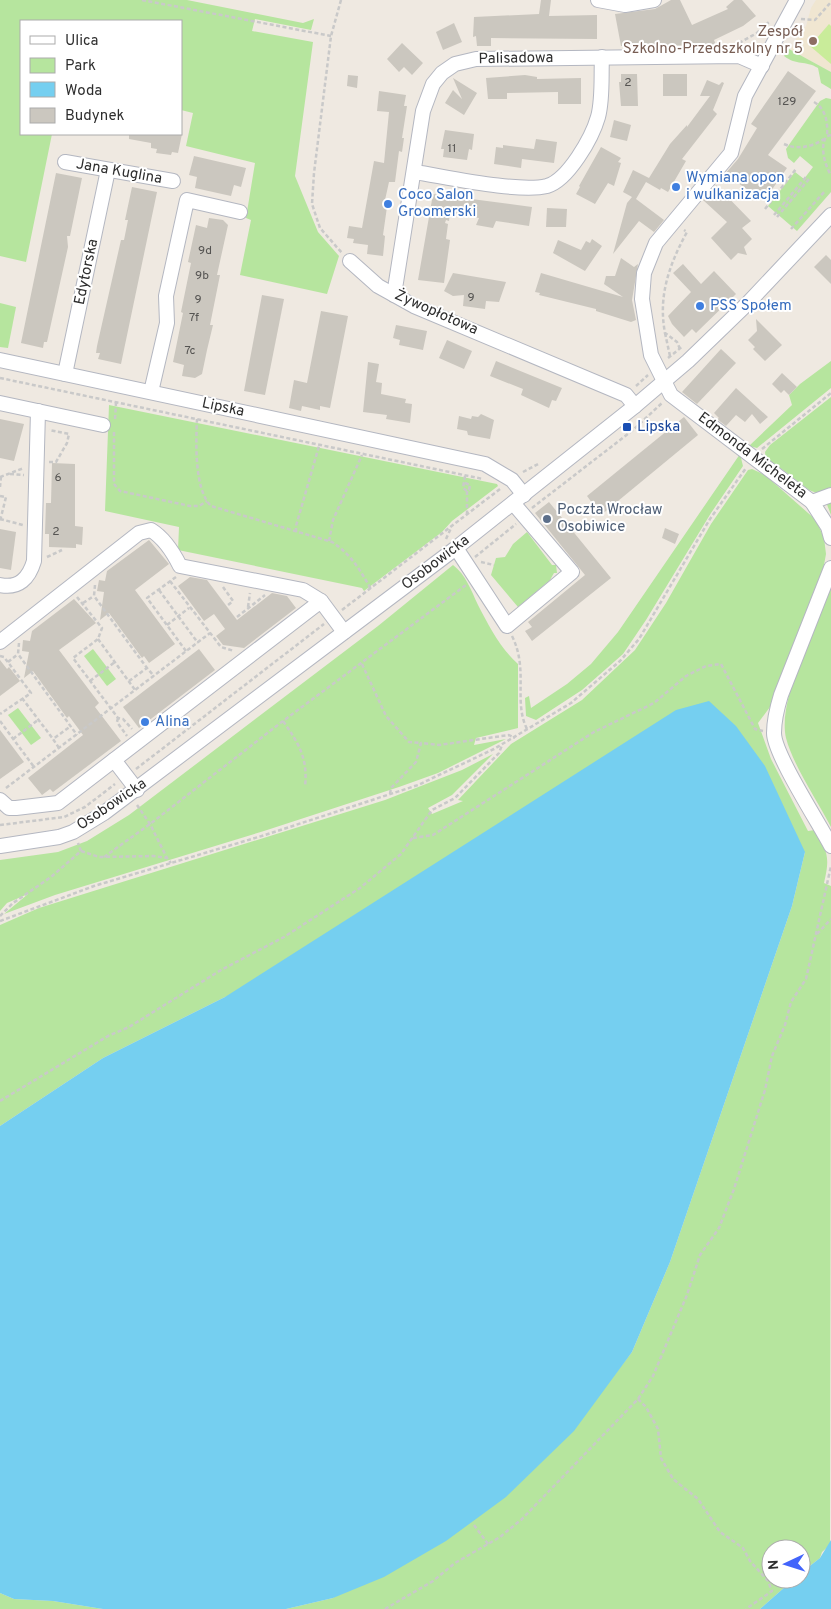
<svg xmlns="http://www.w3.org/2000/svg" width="831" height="1609" font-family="Overpass,sans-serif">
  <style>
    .education { fill: #f0e6d1 }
    .green { fill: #b6e59e }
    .pitch { fill: #c9ec9a }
    .water { fill: #75cff0 }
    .building { fill: #cbc7bf }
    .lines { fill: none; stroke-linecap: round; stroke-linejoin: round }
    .minor-casing { stroke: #b4b7c1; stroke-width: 16 }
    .path { stroke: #c9c9c9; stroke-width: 2.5; stroke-dasharray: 4 2.5; stroke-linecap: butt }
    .minor { stroke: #fff; stroke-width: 14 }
    .education-dot { fill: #8d6e63; stroke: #fff; stroke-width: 2 }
    .shop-dot { fill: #3f7fe0; stroke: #fff; stroke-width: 2 }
    .transit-dot { fill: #1a4fb4; stroke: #fff; stroke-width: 2 }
    .service-dot { fill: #5c6f8a; stroke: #fff; stroke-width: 2 }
    .labels { text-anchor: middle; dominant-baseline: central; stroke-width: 4; stroke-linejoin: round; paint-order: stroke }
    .number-label { font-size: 12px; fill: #555452 }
    .education-label { font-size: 15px; fill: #785e54; stroke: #fff; text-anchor: end }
    .street-label { font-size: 15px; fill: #2e2e2e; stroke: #fff }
    .shop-label { font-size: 15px; fill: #366cbe; stroke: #fff; text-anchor: start }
    .transit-label { font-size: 15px; fill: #164399; stroke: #fff; text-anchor: start }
    .service-label { font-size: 15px; fill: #4e5e75; stroke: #fff; text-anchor: start }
  </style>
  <rect width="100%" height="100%" fill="#efe9e1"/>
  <polygon class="education" points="816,0 831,0 831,72 791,50 799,33 806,26 811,8"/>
  <g class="green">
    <polygon points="0,0 187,0 303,23 314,19 311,30 255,19 252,31 313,42 295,176 318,232 339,256 327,294 240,275 251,220 246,218 255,163 186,146 193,113 181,110 181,21 21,21 21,134 52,134 26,262 0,256"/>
    <path d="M 789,49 L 831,72 L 831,89 L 821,83 L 818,68 C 805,60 797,66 784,56 Z"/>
    <polygon points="826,98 831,99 831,192 797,231 768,206 795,172 804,179 813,167 800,156 794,163 788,158 786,149 820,101"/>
    <polygon points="0,303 16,307 8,348 0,347"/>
    <polygon points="831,361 831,388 757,448 749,446 792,405 789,395 800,384"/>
    <polygon points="831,397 831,515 826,502 819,494 809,490 775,464 772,466 766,461 765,452 770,445"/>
    <polygon points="109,405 497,484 498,486 452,521 442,532 364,591 362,588 178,550 179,527 105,511"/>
    <polygon points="740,454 743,466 711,513 646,620 623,654 582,690 536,720 526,716 525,698 529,696 531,708 567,684 591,664 618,632"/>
    <path d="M 752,469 L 765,475 L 816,520 L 824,538 L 826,554 L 822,576 L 770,707 L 758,723 L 771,759 L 808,831 L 815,830 C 828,853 830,857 824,883 L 831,886 L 830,1545 L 822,1552 L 820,1558 L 801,1573 L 801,1549 L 771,1549 L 771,1579 L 794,1579 L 760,1609 L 286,1609 L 333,1598 L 611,1379 L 632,1352 L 670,1262 L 792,906 L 805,852 L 225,997 L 103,1058 L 0,1126 L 0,925 L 39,908 L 385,800 L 462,770 L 493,754 L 452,795 L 428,808 L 432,814 L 463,801 L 458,800 L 511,744 L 582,700 L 635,650 L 666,603 L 711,524 L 748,470 Z"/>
    <polygon points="527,532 552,565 556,565 557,573 554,573 550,580 518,607 491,575 496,558 505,557 513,544"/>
    <path d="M 453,565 C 466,575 471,590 478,605 C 489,626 500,648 518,664 L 518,728 L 476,738 L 474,745 L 506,739 L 438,773 L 399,787 L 264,831 L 55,895 L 4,914 L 28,894 L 7,903 L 0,911 L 0,860 L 58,852 L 87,841 L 129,815 L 378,626 Z"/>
    <path d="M 831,586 L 831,827 C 818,802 793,765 786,738 C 777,700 816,624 831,586 Z"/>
    <polygon points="93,649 116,679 107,686 84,656"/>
    <polygon points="18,708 41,738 31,745 8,715"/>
    <polygon points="0,1593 14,1599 53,1601 103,1609 0,1609"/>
  </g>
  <polygon class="pitch" points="829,24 831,26 831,64 810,46"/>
  <g class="water">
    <polygon points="709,701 736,726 765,766 805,852 792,906 670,1262 632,1352 574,1431 506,1497 446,1541 384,1577 333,1598 286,1609 103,1609 53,1601 14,1599 0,1593 0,1126 103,1058 225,997 676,710"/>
    <polygon points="831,1540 831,1609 760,1609 794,1579 801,1579 801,1573 820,1558"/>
  </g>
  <g class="building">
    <polygon points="541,0 551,0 549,16 597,15 597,39 491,38 491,46 477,46 476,36 473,37 474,17 539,14"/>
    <polygon points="671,0 680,0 692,25 728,9 726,7 734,0 742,0 756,16 743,26 714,40 716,45 621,46 615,14 655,9"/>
    <polygon points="454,23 462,42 443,50 436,32"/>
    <polygon points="402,43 423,63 412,75 404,67 399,72 387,59"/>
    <polygon points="788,71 816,91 768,155 787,168 764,201 725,174 738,159 757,128 751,124"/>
    <polygon points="621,74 637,74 638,106 621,106 619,82 621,82"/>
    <rect x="663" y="74" width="24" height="22"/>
    <polygon points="348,75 358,76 357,88 347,86"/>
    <polygon points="525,75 537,77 537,79 581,78 581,104 558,104 558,92 507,93 507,99 488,99 486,78"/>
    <polygon points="453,78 477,93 464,115 445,103 453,90 462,99"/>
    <polygon points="707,80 719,85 722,82 724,83 713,110 717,114 682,159 686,161 668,192 661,188 660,190 646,182 636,199 664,220 654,232 639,221 613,254 627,203 632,197 623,192 633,170 649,178 670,144 687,125 687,127 710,96 700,96"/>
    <polygon points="379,91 406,95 404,106 407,106 402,138 404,138 402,152 399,151 395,182 389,182 385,200 388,200 383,235 385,236 383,256 367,254 368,245 353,243 354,239 347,238 349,226 362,228 374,161 384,163 389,112 377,111"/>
    <polygon points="614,120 631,125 627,141 610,137"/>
    <polygon points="445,130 474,134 472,150 469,149 467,160 443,157 444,149 441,149"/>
    <polygon points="129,134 182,134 178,153 172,152 171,155 156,153 157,149 151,148 151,143 129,139"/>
    <polygon points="536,139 557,142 554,163 522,159 521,168 494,164 496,147 503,148 503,145 534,149"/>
    <polygon points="601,147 621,158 618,162 621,163 614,186 608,183 595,204 576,194 580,187 579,186"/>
    <polygon points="194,156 246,168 241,187 234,185 231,196 195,188 197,177 189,175"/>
    <polygon points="56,173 82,178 70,236 67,236 68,247 47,342 44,342 43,348 21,343"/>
    <polygon points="716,185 751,221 742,228 752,239 744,247 747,255 738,253 731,260 711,238 727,222 703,200"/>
    <polygon points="132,187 157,192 121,364 98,359 100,353 96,353 97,346 121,240 124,240 128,220 125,220"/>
    <polygon points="433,194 532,207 529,226 496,221 493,228 476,225 479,218 450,214 449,221 446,220 445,223 448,224 446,239 450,240 444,283 418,280"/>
    <polygon points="547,208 567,209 566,227 546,227"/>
    <polygon points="209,218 223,220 228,225 217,275 220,275 210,325 213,325 207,350 202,374 195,378 182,376 184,365 173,362 183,313 181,312 191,263 188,262 196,225 207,228"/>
    <polygon points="592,239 602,246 585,271 553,253 558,240 581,250 586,241 590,243"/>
    <polygon points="826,255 831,260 831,284 814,267"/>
    <polygon points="621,258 634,267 638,264 632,300 636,320 631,322 596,311 596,309 539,295 540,293 535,292 541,273 623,297 604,284 606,276 615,276"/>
    <polygon points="683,264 701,284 714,271 736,294 696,333 692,329 684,337 672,324 668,316 691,292 673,273"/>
    <polygon points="453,273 506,282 499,302 486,301 485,309 463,306 464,295 453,296 444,291"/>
    <polygon points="262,295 284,299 265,395 244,391"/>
    <polygon points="321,311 348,316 330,408 320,406 320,410 302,406 301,411 289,408 294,380 307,383"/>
    <polygon points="756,319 782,345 765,361 753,349 755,347 748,340 757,331"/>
    <polygon points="396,325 427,331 423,350 399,345 400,340 393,338"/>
    <polygon points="447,340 472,351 464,369 439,358"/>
    <polygon points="721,349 736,363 697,404 682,392"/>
    <polygon points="496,361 562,388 556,401 552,400 549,408 521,395 523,389 490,376"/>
    <polygon points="368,362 379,364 376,382 382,383 381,394 406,399 405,403 412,404 410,423 386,419 387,415 363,412"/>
    <polygon points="782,373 797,387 789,395 784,390 781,393 772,384"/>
    <polygon points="736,388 768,417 760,424 752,414 745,422 736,415 726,426 717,419 719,418 714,413"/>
    <polygon points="481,414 494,420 490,439 468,435 467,431 457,429 459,416 471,419 472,416 478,417"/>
    <polygon points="684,417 698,435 601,515 587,496"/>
    <polygon points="0,419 24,424 14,461 0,458"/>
    <polygon points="52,463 75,464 75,526 83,527 82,545 76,544 76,548 49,547 49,534 45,534 46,503 51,503"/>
    <polygon points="549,502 611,578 532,641 525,631 532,627 528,622 585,575 535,513"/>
    <polygon points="665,528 679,534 675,544 662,538"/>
    <polygon points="0,529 16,532 11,570 0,568"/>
    <polygon points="149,540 169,564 135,590 175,644 149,663 144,656 142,658 109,613 100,620 104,592 97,591 99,580 105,581 107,571"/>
    <polygon points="190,577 207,580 237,620 272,593 287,596 296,608 244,648 223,645 216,636 225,629 214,614 204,621 178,586"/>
    <polygon points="74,599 96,623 59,650 99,703 95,707 121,741 53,792 50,789 42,795 28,778 83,735 69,716 67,718 33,671 24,678 29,652 22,651 23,640 30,641 32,631"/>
    <polygon points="199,649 215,670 139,728 123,707"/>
    <polygon points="0,660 7,669 9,667 20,681 0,696"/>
    <polygon points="0,730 24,762 0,779"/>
  </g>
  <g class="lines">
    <g class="minor-casing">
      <g id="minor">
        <polyline points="598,0 625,5 654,0"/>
        <polyline points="797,0 745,96 731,153 656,243 644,273 642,299 651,355 671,395 812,502 828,527 831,538"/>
        <polyline points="65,162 173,181"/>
        <path d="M 415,172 C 447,177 519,193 547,186 C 568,180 592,138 598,117 C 603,99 601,76 602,57"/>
        <polyline points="350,261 378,286 414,306 626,395 635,406"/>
        <polyline points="394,295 423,111 433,84 442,73 455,64 476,59 739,56 762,66"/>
        <polyline points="0,360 485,464 512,480 524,495"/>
        <polyline points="65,374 108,170"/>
        <polyline points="151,392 167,323 166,296 187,200 240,212"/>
        <polyline points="0,403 103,425"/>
        <polyline points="812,502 831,495"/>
        <polyline points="456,548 507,626 572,572 513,503"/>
        <path d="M 831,568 L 781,695 C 777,708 774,720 774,733 C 774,754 819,823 831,846"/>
        <path d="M 0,585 C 19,589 29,578 34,561 L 38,411"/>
        <path d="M 0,642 L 139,533 L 151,530 C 164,538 173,552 180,566 L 303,590 L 321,601"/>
        <polyline points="114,760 137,790"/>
        <polyline points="0,800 9,808 16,808 58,803 321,601 344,632"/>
        <polyline points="0,846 59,837 73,832 104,813 456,548 635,406 688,361 748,303 831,215"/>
      </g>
    </g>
    <g class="path">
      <polyline points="142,0 331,36"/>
      <polyline points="341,0 331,36 314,173 312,204 320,228 342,253"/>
      <polyline points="801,19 815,20 831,2"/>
      <polyline points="739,43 757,33 769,22"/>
      <path d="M 814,102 C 826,109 828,123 827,136"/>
      <path d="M 831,135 L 827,136 C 819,145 825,166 831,175"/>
      <path d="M 784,144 C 797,150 812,147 824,139"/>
      <polyline points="765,209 796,169"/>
      <polyline points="774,215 806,177"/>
      <polyline points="777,217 809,179"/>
      <polyline points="791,229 825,191"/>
      <polyline points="665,333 670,356"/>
      <path d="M 680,349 L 677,342 L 665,333 C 658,296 669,265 687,232 L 684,230"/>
      <polyline points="668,358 683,346"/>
      <polyline points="0,378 483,479"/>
      <polyline points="636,386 648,375"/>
      <polyline points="115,419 116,403"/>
      <path d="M 197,419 C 196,442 194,489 211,506 L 332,542 C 351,554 360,570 371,589"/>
      <polyline points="114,432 114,484 120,491 190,506 199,506 207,501"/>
      <polyline points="762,449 831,393"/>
      <polyline points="49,462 56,462 67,443 69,434 49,430"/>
      <polyline points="523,472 540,463"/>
      <polyline points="10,474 24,475"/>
      <polyline points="0,477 24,468"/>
      <polyline points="465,483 470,485 469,490 467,491 463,488 465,476"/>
      <polyline points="0,487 1,476"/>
      <polyline points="467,491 467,514"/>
      <polyline points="0,496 6,497 0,521"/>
      <polyline points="532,508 633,430 662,403"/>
      <polyline points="0,519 23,525"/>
      <polyline points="296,532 296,526 319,446"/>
      <polyline points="446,539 451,528"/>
      <polyline points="329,541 333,520 362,455"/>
      <polyline points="47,557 62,550"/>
      <polyline points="475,557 516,524"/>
      <polyline points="481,562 494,565"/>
      <polyline points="176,577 147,598 186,651"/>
      <polyline points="170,581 221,647 234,651"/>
      <polyline points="95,585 94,596 147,668"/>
      <polyline points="223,587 233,601 228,605"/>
      <polyline points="159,590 198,643"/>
      <polyline points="77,597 102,628 98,639 73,658 118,718 123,719 132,729"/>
      <polyline points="83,603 94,596"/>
      <polyline points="248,607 250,593"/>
      <polyline points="342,610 500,489"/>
      <polyline points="237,617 265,595"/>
      <polyline points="167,625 189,608"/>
      <path d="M 512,636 C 529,670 513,701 527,729"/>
      <polyline points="98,639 135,690"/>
      <polyline points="19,643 18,654 77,735"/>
      <polyline points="0,656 4,657 31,693 0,714"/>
      <polyline points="8,662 18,654"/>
      <polyline points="362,664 386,716 409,742 421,743"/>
      <polyline points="90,681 115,662"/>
      <polyline points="129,681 147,668 154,676"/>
      <polyline points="22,698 53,739"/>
      <polyline points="118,718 117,722 127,736"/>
      <polyline points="0,721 34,767"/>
      <path d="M 283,721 C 299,744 308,758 305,787"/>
      <polyline points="13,739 38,720"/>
      <polyline points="59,748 53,739 71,726"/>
      <polyline points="136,769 324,624"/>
      <polyline points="6,788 210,633"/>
      <polyline points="390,794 391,788 416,762 421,743 439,745 509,735 515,738"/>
      <polyline points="137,805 150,824 167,858"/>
      <polyline points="0,825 64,817 85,807 115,784"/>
      <polyline points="413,838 433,835 594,732 654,703 686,676 706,666 721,664 755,729 763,731"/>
      <polyline points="81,851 99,857 154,856 167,858 171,863"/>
      <polyline points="104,857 150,824 283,721 466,585"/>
      <polyline points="0,916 13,903 51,877 81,851 78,843"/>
      <polyline points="0,921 94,886 265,835 418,785 494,749 571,703 620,661 639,639 710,519 746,468"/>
      <polyline points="817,934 831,919"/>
      <polyline points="0,1101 108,1036 129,1027 221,970 284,937 360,888 401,854 432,810 455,798 499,753 502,745"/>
      <polyline points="638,1399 646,1407 658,1429 661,1458 673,1479 698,1499 720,1532 743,1548 750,1561 768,1581 772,1591 746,1609"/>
      <polyline points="474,1525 488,1544"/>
      <polyline points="385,1609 433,1581 455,1563 500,1537 522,1519 638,1399 653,1376 687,1295 700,1255 719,1228 734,1189 765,1090 772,1056 785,1025 791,1002 806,979 831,866"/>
    </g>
    <use href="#minor" class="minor"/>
  </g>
  <circle class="education-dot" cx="813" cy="41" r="5"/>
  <g class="shop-dot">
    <circle cx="676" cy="187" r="5"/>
    <circle cx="388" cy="204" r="5"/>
    <circle cx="700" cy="306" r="5"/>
    <circle cx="145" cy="722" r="5"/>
  </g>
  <rect class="transit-dot" x="622" y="422" width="10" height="10" rx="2.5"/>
  <circle class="service-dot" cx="547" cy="519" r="5"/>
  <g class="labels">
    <g class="number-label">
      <text x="628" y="83">2</text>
      <text x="787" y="102">129</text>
      <text x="452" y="149">11</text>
      <text x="205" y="251">9d</text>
      <text x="202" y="276">9b</text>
      <text x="471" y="298">9</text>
      <text x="198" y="300">9</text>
      <text x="194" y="318">7f</text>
      <text x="190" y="351">7c</text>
      <text x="58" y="478">6</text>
      <text x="56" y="532">2</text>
    </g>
    <g class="education-label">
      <text x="803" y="32">Zespół<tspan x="803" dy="17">Szkolno-Przedszkolny nr 5</tspan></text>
    </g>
    <g class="street-label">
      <text transform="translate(516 59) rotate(-1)">Palisadowa</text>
      <text transform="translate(119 172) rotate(10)">Jana Kuglina</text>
      <text transform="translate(87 272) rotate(-78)">Edytorska</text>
      <text transform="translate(436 313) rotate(24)">Żywopłotowa</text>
      <text transform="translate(223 408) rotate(12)">Lipska</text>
      <text transform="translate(752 456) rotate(37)">Edmonda Micheleta</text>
      <text transform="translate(436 563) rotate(-37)">Osobowicka</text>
      <text transform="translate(112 805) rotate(-34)">Osobowicka</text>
    </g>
    <g class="shop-label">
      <text x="686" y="178">Wymiana opon<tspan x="686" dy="17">i wulkanizacja</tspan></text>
      <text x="398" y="195">Coco Salon<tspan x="398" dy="17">Groomerski</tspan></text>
      <text x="710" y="306">PSS Społem</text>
      <text x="155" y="722">Alina</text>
    </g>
    <g class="transit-label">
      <text x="637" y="427">Lipska</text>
    </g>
    <g class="service-label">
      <text x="557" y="510">Poczta Wrocław<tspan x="557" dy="17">Osobiwice</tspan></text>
    </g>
  </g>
  <rect x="20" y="20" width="162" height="115" fill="#ffffff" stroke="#ababab"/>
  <rect x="30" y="36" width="25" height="8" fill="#ffffff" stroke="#ababab"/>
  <text x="65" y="45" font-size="15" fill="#2e2e2e">Ulica</text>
  <rect x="30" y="58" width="25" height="15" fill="#b6e59e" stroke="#ababab"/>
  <text x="65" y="70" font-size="15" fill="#2e2e2e">Park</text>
  <rect x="30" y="82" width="25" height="15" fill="#75cff0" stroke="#ababab"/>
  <text x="65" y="95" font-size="15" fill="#2e2e2e">Woda</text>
  <rect x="30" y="108" width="25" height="15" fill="#cbc7bf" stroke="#ababab"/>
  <text x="65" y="120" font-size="15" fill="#2e2e2e">Budynek</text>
  <g transform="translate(786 1564) rotate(266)"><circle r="24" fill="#ffffff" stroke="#ababab"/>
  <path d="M0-4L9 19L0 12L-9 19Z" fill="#4264fb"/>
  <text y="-8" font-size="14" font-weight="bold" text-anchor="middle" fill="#2e2e2e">N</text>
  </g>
</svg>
